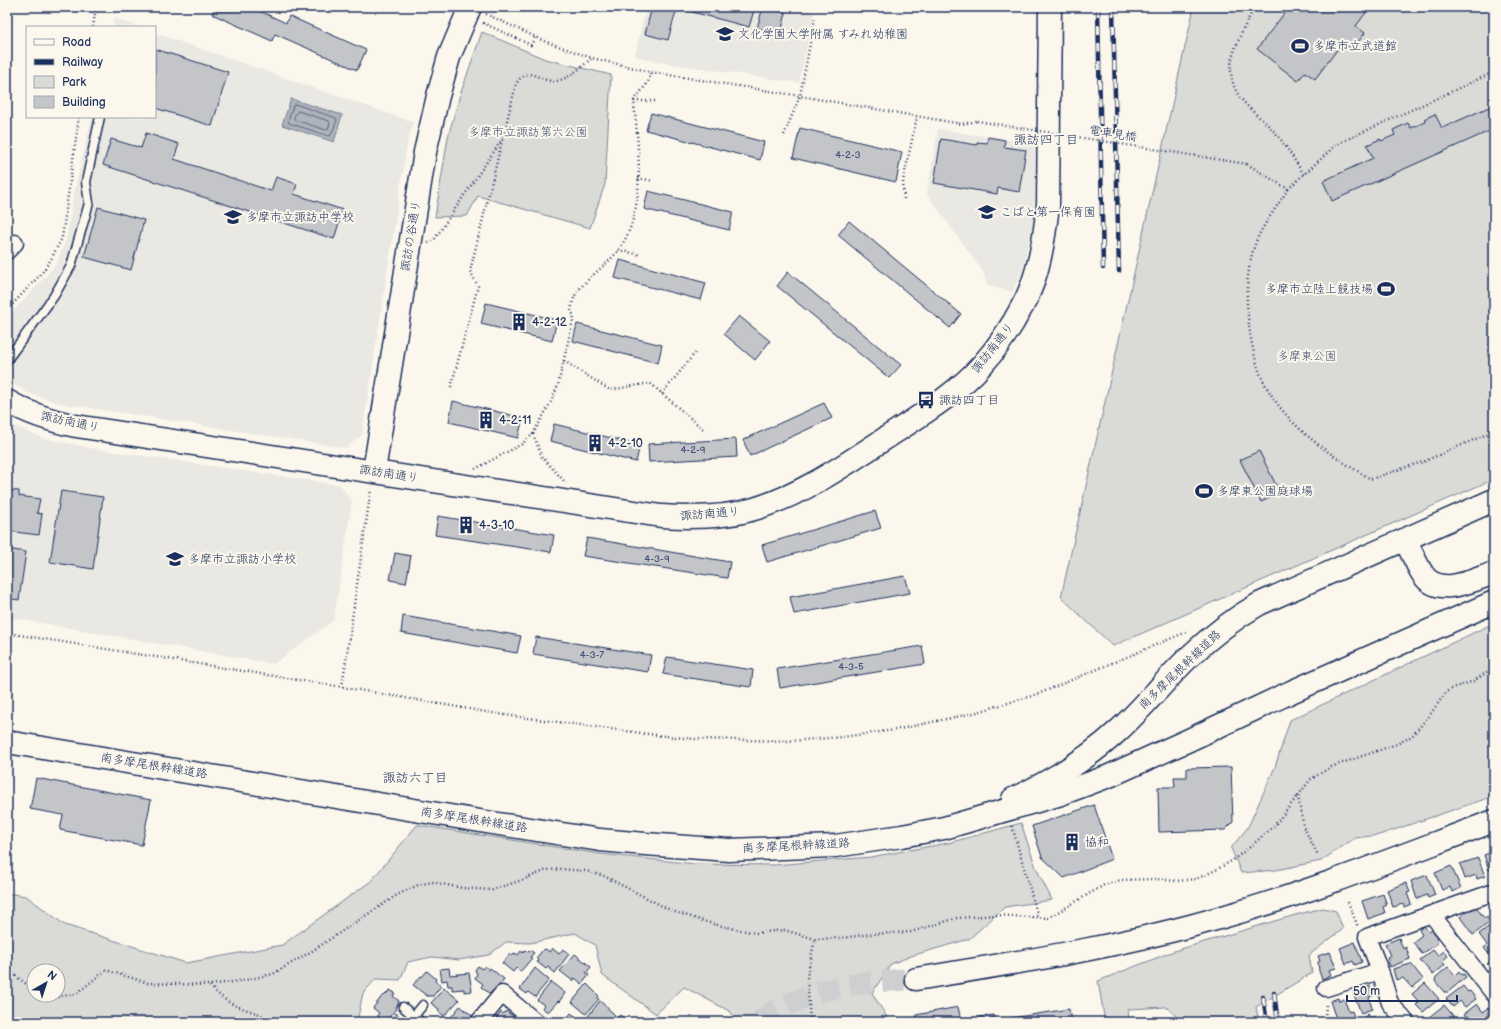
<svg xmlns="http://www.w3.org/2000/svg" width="1501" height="1029" font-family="'Balsamiq Sans','Klee One',sans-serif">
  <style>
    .built { fill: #eae8e2 }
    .green { fill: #dadad7; stroke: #7a849a; fill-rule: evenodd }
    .water { fill: #afb3bb; stroke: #747e96 }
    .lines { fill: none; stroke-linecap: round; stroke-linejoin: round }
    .shore { stroke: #566483; stroke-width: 1 }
    .building { fill: #c3c5c9; stroke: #1b2f5e }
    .secondary-tunnel { stroke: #cecfd0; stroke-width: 22; stroke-dasharray: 22 11; stroke-linecap: butt }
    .lane-casing { stroke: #1b2f5e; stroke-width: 11 }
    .street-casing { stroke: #1b2f5e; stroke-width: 19 }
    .secondary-casing { stroke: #1b2f5e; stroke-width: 25 }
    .primary-casing { stroke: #1b2f5e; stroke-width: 25 }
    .path { stroke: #1b2f5e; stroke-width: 2.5; stroke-dasharray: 1 3; stroke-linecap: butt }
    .lane { stroke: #fbf7ec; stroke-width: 8 }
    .street { stroke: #fbf7ec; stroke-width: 16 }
    .secondary { stroke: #fbf7ec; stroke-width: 22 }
    .primary { stroke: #fbf7ec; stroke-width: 22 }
    .rail-casing { stroke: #1b2f5e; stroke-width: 4.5 }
    .rail { stroke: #fbf7ec; stroke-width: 3; stroke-dasharray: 9; stroke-linecap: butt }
    .path-bridge { stroke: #1b2f5e; stroke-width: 2.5; stroke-dasharray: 1 3; stroke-linecap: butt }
    .labels { text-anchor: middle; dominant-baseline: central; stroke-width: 4; stroke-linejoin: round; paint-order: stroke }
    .number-label { font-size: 10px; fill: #455479 }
    .poi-label { font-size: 12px; fill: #1b2f5e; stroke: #fbf7ec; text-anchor: start }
    .park-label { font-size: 12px; fill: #415176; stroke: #fbf7ec }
    .street-label { font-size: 12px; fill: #1b2f5e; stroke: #fbf7ec }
    .neighbourhood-label { font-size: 13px; fill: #1b2f5e; stroke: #fbf7ec }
  </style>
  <rect width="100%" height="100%" fill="#fbf7ec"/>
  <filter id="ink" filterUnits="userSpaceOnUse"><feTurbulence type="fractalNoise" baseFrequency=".025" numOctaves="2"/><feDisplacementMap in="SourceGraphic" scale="8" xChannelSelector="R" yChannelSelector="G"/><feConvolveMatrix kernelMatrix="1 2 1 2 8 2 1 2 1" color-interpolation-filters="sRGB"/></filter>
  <g filter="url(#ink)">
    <g class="built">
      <polygon points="646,7 792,7 814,12 799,83 653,61 635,56"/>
      <polygon points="114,18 139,27 113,27"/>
      <polygon points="155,33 413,122 406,151 362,435 346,448 59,403 28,393 7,381 7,318 56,265 66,240 74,193 92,117 155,117"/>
      <polygon points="938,129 1036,144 1034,220 1022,272 1012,292 987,285 983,272 927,194"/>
      <polygon points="7,423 43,438 96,449 340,485 352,501 334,620 274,664 7,617"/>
    </g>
    <g class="green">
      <polygon points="1194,7 1494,7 1494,479 1113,646 1061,597"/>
      <polygon points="482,32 545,59 611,75 605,184 590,228 478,196 467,216 435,217 448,137 459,98"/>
      <polygon points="1494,623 1494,796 1379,835 1355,838 1321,861 1276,870 1241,873 1231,848 1248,827 1275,767 1290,720"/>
      <path d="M 1021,823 L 1036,868 L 1052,900 L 1005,907 L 969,939 L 911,956 L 891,964 L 872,993 L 890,1022 L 736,1022 L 731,1012 L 684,987 L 656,1014 L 602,975 L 595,945 L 575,933 L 530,943 L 506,942 L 489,955 L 459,960 L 432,957 L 408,962 L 400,980 L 376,979 L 363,993 L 358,1017 L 360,1022 L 7,1022 L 7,893 L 26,896 L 65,925 L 186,963 L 282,945 L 371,881 L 417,825 L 600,854 L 696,864 L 774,865 L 871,857 L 948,843 ZM 34,971 L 58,971 L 58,995 L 34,995 Z"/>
      <polygon points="1323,908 1336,911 1343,929 1309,955 1312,973 1256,1007 1259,1022 1179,1022 1176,1016 1166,1007 1128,1009 1129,1022 1105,1022 1098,981 1174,951 1295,915"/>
    </g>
    <polygon class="water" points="291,99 342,115 334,142 282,125"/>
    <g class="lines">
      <g class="shore">
        <polygon points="295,104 336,118 337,120 331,135 329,136 289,123 288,121 293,106"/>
        <polygon points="298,111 329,121 330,123 328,129 326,130 295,120 294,117"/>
      </g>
    </g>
    <g class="building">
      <polygon points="215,7 251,7 286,23 289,16 366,50 357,70 275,34 272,41 212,14"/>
      <polygon points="652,7 755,7 749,27 677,8 668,40 645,34"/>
      <polygon points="763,7 786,13 781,33 757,28"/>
      <polygon points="1289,7 1370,7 1356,26 1365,33 1352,50 1343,42 1315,79 1305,72 1298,81 1257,49"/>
      <polygon points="155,49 228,72 212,126 155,108"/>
      <polygon points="1489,107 1494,119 1494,129 1332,201 1323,181 1373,158 1367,145 1380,139 1381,141 1395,135 1393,130 1408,123 1411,128 1425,122 1424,119 1435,114 1442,128"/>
      <polygon points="651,113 764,142 760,160 646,130"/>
      <polygon points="800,128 902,152 896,182 793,158"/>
      <polygon points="146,133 179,144 174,159 271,191 276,177 297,184 294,194 343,210 334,239 103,165 111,139 141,148"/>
      <polygon points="988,137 1005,140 1004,147 1026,150 1019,192 998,188 997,194 934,183 941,139 977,145 977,142 987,143"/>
      <polygon points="648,191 733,212 729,230 644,209"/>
      <polygon points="98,207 144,220 131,270 84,257"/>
      <polygon points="849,221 961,314 950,328 838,235"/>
      <polygon points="620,260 706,283 701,300 615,278"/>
      <polygon points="788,272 901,365 889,378 777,286"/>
      <polygon points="486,303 557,320 552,341 481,324"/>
      <polygon points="739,316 770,341 755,360 724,334"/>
      <polygon points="577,324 662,345 658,363 573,341"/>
      <polygon points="453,401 523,418 518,438 449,422"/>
      <polygon points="824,403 832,418 750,456 743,440"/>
      <polygon points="554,424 640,445 636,462 550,441"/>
      <polygon points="736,439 737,457 649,462 648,444"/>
      <polygon points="1259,451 1280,493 1261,502 1240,460"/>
      <polygon points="7,490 19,491 19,496 40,499 37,513 42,514 39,535 7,531"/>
      <polygon points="61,491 103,497 93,569 50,562"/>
      <polygon points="875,511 881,528 767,562 762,545"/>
      <polygon points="438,516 554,535 551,552 435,535"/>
      <polygon points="587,538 730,562 727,578 583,556"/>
      <polygon points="7,549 26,552 19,600 7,598"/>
      <polygon points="395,553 411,556 406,583 390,580"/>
      <polygon points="905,576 910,593 794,614 790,597"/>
      <polygon points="403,616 521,636 517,653 401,633"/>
      <polygon points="536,637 651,655 648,672 533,654"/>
      <polygon points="922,646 925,664 780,688 777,669"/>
      <polygon points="667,657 753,670 751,687 663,674"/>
      <polygon points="1231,767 1233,822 1225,830 1159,832 1158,787 1175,787 1174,777 1187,777 1187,768"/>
      <polygon points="36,778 151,800 142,845 60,830 63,815 30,809"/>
      <polygon points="1094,805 1112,859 1064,878 1042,857 1032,826"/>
      <polygon points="1494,851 1494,868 1489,870 1484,855"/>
      <polygon points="1478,858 1485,876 1477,879 1476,875 1465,879 1460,864"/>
      <polygon points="1451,866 1461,888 1452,892 1450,887 1442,890 1435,873"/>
      <polygon points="1427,875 1435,895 1428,898 1427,895 1417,899 1411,881"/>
      <polygon points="1406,883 1410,892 1407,893 1411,904 1404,907 1403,904 1393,907 1387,890"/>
      <polygon points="1383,894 1387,905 1383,907 1385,913 1368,919 1362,901"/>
      <polygon points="1476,907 1485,919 1487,917 1490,922 1473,935 1460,917 1471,908 1472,910"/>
      <polygon points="1492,924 1494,927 1494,954 1491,957 1484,948 1487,945 1479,934"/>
      <polygon points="1424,926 1429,932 1432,930 1438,938 1436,940 1438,943 1422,954 1413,942 1422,935 1419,930"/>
      <polygon points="1399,938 1403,949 1406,947 1410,959 1390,967 1387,957 1390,956 1385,944"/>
      <polygon points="1355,942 1362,962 1355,965 1353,961 1346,964 1340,948"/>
      <polygon points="552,948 559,954 563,949 569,954 555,973 548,967 546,969 537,962 538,960 536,958 543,950 546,949 549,952"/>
      <polygon points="525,950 528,952 530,950 534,953 530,957 532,958 520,972 516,968 513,972 502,963 510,954 512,956 515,953 518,955 521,951 523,953"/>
      <polygon points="1433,950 1438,956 1444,951 1448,956 1442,961 1445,965 1433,975 1420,960"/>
      <polygon points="1330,952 1336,968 1329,970 1331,975 1322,979 1319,971 1318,962 1320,961 1318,956"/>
      <polygon points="575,954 591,967 586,973 589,975 582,984 575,978 573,981 560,971"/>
      <polygon points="1494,958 1494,973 1487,964"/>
      <polygon points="1411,964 1423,979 1412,988 1403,978 1396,980 1393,969"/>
      <polygon points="478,966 482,969 485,966 489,970 490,968 504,979 494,992 492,991 490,994 481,987 483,984 475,978 477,974 475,970"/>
      <polygon points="1448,967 1455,975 1459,971 1462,975 1464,974 1466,977 1448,992 1444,992 1435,981 1436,977"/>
      <polygon points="449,968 450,975 469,973 472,991 464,992 464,989 452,990 452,986 448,986 447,980 442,981 440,969"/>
      <polygon points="535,968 549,980 535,997 528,992 527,994 520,989"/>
      <polygon points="427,971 436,979 435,981 441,986 433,996 427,996 413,985 421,976 422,977"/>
      <polygon points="551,982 565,993 559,1002 558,1001 548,1012 542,1008 544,1005 537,1000"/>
      <polygon points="1425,983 1439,999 1423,1012 1416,1005 1419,1002 1412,994"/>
      <polygon points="587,984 599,996 597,998 599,999 586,1014 572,1002"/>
      <polygon points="1370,986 1373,996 1369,997 1372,1009 1361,1013 1353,992"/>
      <polygon points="1463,986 1468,992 1470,991 1476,999 1465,1007 1460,1001 1453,1007 1446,999"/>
      <polygon points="444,988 459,1000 444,1016 438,1011 439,1009 431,1003"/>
      <polygon points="390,990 395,993 393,996 399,1001 395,1010 387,1020 386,1019 384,1021 377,1016 379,1013 373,1008 383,995 384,996"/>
      <polygon points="1338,998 1339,1001 1344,999 1349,1012 1352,1011 1354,1017 1337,1022 1330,1001"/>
      <polygon points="600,1001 615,1015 610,1022 596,1022 588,1016"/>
      <polygon points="1477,1004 1483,1012 1488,1008 1493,1014 1483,1022 1471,1022 1464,1014"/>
      <polygon points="1444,1005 1456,1019 1452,1022 1431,1022 1428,1018"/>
      <polygon points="460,1006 473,1016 468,1022 447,1022"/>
      <polygon points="958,1007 961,1020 955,1022 918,1022 916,1015"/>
      <polygon points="1069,1009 1071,1022 1012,1022 1011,1018"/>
      <polygon points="506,1011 520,1022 493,1022 501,1012 503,1014"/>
      <polygon points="396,1013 403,1019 400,1022 389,1022"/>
      <polygon points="571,1013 578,1018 577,1019 580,1022 564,1022"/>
      <polygon points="1368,1014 1371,1018 1374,1016 1378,1022 1364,1022 1362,1019"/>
      <polygon points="620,1015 628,1021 632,1019 635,1022 613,1022"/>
      <polygon points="994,1015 995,1022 980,1022 979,1017"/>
    </g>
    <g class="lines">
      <polyline class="secondary-tunnel" points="759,1022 776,1010 816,992 866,982 916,979"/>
      <g class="lane-casing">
        <g id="lane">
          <polyline points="7,360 54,296 71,266 89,203 86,182 100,117"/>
          <polyline points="403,1007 421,1022"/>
          <polyline points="414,1016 423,1005"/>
        </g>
      </g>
      <g class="street-casing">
        <g id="street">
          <polyline points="7,251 15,243"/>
          <polyline points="1432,915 1494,994"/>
          <polyline points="1326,988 1380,971"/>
          <polyline points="479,1022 502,994 536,1022"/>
          <polyline points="1406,1022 1390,1003 1380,971 1367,937 1494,892"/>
        </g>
      </g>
      <g class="secondary-casing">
        <g id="secondary">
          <path d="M 7,401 C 29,414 52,421 76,426 L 661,516 C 692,518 724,518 754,509 C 804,494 846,464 889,436 C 921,415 956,394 982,365 C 998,347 1012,326 1023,305 C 1039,276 1044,239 1048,206 L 1050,7"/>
          <polyline points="374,471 425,152 438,96 449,57 470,7"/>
          <path d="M 916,979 C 1020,962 1125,946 1226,916 C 1317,890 1405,854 1494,821"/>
        </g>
      </g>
      <g class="primary-casing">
        <g id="primary">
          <path d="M 1405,540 C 1411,551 1416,563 1422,573 C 1438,599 1473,580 1494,573"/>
          <polyline points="7,742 486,822 600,840 645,844 729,850 835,846 902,836 944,828 1058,795 1109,776 1189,740 1291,692 1494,602"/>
          <path d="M 1013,799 C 1051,781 1089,758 1119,730 C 1144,707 1165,680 1189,657 C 1210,637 1233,619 1259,604 L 1494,500"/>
        </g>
      </g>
      <g class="path">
        <path d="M 1254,7 C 1247,23 1231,51 1231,67 C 1230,102 1260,113 1278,136 C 1288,148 1295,162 1304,174"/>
        <polyline points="486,14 544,41 592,58 651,72 800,96 962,124 977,121"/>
        <polyline points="483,23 531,45 535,37"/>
        <polyline points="93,27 96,7"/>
        <polyline points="634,101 656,101"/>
        <polyline points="784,135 800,96 815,18"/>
        <polyline points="1247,164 1288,189 1337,144 1494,72"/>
        <polyline points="638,178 653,181"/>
        <path d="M 1288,189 C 1279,204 1267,219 1259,235 C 1248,257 1245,292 1248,316 C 1249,332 1255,363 1262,378 C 1284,425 1328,454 1371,479 L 1425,461 L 1494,431"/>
        <polyline points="904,199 903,181 917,117"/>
        <polyline points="428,243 434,240 501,141"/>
        <polyline points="618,250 641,255"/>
        <polyline points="7,310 41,274 50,261 62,238 79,117"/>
        <polyline points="564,361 610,390 650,383 704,430"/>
        <path d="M 451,387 L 478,286 L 470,271 L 516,84 C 529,63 540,83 556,81 C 569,79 582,66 591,59"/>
        <polyline points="662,394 695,353"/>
        <polyline points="533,434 542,457 566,483"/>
        <path d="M 475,469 L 522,444 L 533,434 L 552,400 L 558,385 L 574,316 L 571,311 C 572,305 574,295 578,291 C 589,276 605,267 617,252 C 648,212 638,148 634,101 L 648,82 L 651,72"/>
        <polyline points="7,633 342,687 498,714 656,735 694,739 789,741 842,737 895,730 974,713 1038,694 1189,631"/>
        <polyline points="342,687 371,489"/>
        <polyline points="1298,796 1304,828 1318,855"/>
        <polyline points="1012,826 1038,917"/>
        <polyline points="1348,902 1358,927"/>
        <polyline points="7,967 18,978 34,989"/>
        <path d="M 210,986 C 217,993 223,999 232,1004 C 246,1011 261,1012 273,1022"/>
        <polyline points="50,995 57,997 76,994 106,970 148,983 210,985 246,980 273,974 312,951 397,895 418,885 432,882 462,888 492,890 522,880 547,870 561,869 586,871 604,876 672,911 713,924 755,933 784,930 815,939 841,938 871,934 911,932 957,918 996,915 1048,918 1104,885 1121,880 1156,879 1176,881 1196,879 1216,870 1233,860 1250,847 1274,826 1311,779 1331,767 1397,744 1412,736 1429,716 1446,692 1455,687 1474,681 1494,667"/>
        <polyline points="810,1022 807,976 815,939"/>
        <polyline points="1325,1022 1326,1003"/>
      </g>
      <use href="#lane" class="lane"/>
      <use href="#street" class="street"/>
      <use href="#secondary" class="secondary"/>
      <use href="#primary" class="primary"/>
      <g class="rail-casing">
        <g id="rail">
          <polyline points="1098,7 1103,268"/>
          <polyline points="1113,7 1119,271"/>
          <polyline points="1274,993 1278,1022"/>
          <polyline points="1263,997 1267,1022"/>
        </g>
      </g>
      <use href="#rail" class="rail"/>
      <polyline class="path-bridge" points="977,121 1247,164"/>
    </g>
  </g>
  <defs>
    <g id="school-bare" transform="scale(1.38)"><path d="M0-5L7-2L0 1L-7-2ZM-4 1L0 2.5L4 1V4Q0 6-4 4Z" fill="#1b2f5e" stroke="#fbf7ec" stroke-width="2.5" paint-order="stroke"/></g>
    <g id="stadium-bare" transform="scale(1.38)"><path d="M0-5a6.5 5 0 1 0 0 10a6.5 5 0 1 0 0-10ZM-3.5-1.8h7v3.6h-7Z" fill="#1b2f5e" stroke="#fbf7ec" stroke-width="2.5" paint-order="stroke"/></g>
    <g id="building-bare" transform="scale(1.38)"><path d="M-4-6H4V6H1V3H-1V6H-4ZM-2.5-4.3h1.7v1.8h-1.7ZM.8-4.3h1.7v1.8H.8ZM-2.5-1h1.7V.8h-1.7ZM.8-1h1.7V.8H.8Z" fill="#1b2f5e" stroke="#fbf7ec" stroke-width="2.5" paint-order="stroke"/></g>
    <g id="bus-bare" transform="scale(1.38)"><path d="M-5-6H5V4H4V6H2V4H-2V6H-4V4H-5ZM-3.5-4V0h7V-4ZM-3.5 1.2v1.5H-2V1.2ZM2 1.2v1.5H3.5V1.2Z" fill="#1b2f5e" stroke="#fbf7ec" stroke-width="2.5" paint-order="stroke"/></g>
  </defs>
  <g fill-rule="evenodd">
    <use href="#school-bare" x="725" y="34"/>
    <use href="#stadium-bare" x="1300" y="46"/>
    <use href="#school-bare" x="987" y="212"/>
    <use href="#school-bare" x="233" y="217"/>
    <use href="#stadium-bare" x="1386" y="289"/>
    <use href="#building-bare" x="519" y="322"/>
    <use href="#bus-bare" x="926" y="400"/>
    <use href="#building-bare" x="486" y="420"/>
    <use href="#building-bare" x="595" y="443"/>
    <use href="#stadium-bare" x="1204" y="491"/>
    <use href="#building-bare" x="466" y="525"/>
    <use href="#school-bare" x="175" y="559"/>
    <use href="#building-bare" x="1072" y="842"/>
  </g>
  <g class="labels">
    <g class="number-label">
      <text x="848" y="155">4-2-3</text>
      <text x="693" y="450">4-2-9</text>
      <text x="657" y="559">4-3-9</text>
      <text x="592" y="655">4-3-7</text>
      <text x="851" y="667">4-3-5</text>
    </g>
    <g class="poi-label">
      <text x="738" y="34">文化学園大学附属 すみれ幼稚園</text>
      <text x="1313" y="46">多摩市立武道館</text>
      <text x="1000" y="212">こばと第一保育園</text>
      <text x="246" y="217">多摩市立諏訪中学校</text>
      <text x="1373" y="289" text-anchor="end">多摩市立陸上競技場</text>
      <text x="532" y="322">4-2-12</text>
      <text x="939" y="400">諏訪四丁目</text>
      <text x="499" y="420">4-2-11</text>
      <text x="608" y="443">4-2-10</text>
      <text x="1217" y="491">多摩東公園庭球場</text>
      <text x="479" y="525">4-3-10</text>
      <text x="188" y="559">多摩市立諏訪小学校</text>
      <text x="1085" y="842">協和</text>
    </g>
    <g class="park-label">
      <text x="528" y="132">多摩市立諏訪第六公園</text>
      <text x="1307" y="356">多摩東公園</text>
    </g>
    <g class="street-label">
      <text transform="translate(1113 134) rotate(9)">電車見橋</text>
      <text transform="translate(411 236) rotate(-81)">諏訪の谷通り</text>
      <text transform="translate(993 348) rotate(-52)">諏訪南通り</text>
      <text transform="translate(70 422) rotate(12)">諏訪南通り</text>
      <text transform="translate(389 474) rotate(9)">諏訪南通り</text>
      <text transform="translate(710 514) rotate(-5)">諏訪南通り</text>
      <text transform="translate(1180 670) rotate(-44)">南多摩尾根幹線道路</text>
      <text transform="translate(154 766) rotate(9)">南多摩尾根幹線道路</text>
      <text transform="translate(474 820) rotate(9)">南多摩尾根幹線道路</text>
      <text transform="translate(796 846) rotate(-3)">南多摩尾根幹線道路</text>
    </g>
    <g class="neighbourhood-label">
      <text x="1046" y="140">諏訪四丁目</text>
      <text x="415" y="778">諏訪六丁目</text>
    </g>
  </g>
  <rect width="1501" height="1029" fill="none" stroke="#fbf7ec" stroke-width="24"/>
  <rect x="12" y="12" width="1477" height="1005" fill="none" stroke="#1b2f5e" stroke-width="1.5" filter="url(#ink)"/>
  <rect x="26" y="26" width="130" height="92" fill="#fbf7ec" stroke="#a1a7b3"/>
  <rect x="34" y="39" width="20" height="6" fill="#fbf7ec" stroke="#a1a7b3"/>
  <text x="62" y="46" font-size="12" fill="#1b2f5e">Road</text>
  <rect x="34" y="59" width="20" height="6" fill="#1b2f5e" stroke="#a1a7b3"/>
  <text x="62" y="66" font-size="12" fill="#1b2f5e">Railway</text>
  <rect x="34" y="76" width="20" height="12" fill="#dadad7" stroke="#a1a7b3"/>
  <text x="62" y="86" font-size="12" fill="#1b2f5e">Park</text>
  <rect x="34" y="96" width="20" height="12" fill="#c3c5c9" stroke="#a1a7b3"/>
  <text x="62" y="106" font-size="12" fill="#1b2f5e">Building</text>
  <g transform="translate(46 983) rotate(39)"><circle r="19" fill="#fbf7ec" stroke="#a1a7b3"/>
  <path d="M0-3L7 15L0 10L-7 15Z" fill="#1b2f5e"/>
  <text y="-6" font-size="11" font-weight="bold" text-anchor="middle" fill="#1b2f5e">N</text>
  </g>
  <path d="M1347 995v6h110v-6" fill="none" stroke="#1b2f5e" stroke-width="2"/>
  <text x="1353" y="995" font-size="12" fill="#1b2f5e" stroke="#fbf7ec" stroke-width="3" paint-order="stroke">50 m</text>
</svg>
